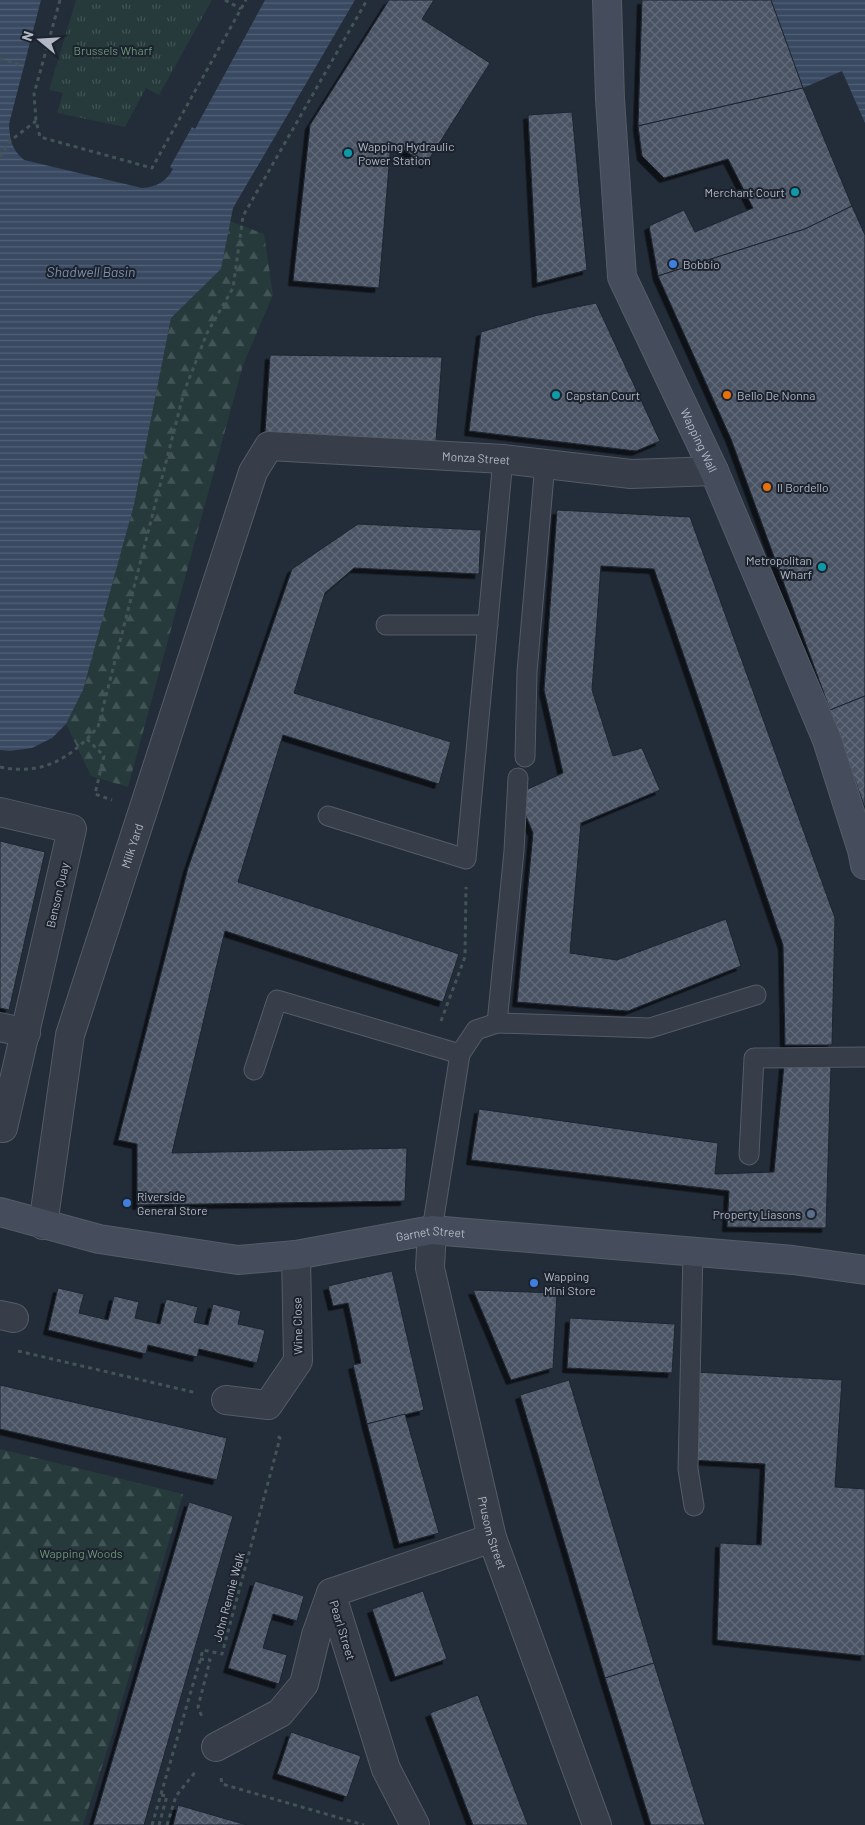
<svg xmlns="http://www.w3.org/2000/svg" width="865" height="1825" font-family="Barlow,sans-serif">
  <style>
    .grass { fill: url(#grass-tufts) }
    .forest { fill: url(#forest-firs) }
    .water { fill: url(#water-rules) }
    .building { fill: url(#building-cross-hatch); stroke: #1e2530; filter: url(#shadow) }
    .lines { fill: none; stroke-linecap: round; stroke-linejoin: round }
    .lane-casing { stroke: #555c67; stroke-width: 21 }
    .street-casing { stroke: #555c67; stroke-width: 30 }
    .secondary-casing { stroke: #555c67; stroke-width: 30 }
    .path { stroke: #435457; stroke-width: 3; stroke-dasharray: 4 4; stroke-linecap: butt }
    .lane { stroke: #373e49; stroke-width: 19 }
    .street { stroke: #373e49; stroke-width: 28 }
    .secondary { stroke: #454d5c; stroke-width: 28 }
    .culture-dot { fill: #0f9aa8; stroke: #1c232e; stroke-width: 2 }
    .shop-dot { fill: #3f7fe0; stroke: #1c232e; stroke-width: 2 }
    .food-dot { fill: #e8710a; stroke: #1c232e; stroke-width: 2 }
    .service-dot { fill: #5c6f8a; stroke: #1c232e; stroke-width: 2 }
    .labels { text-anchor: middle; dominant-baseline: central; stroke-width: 4; stroke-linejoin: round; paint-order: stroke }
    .park-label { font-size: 12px; fill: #6a9575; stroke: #1c232e }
    .poi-label { font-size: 12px; fill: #b2b9c5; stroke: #1c232e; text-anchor: start }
    .street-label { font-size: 12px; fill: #b2b9c5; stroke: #1c232e }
    .water-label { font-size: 14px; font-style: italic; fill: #7c8eab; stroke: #1c232e }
  </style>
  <defs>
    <pattern id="grass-tufts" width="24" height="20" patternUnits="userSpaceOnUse" patternTransform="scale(1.25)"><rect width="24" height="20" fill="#26393b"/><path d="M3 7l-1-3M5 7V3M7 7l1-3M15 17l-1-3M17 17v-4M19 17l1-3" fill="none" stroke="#435456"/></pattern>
    <pattern id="forest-firs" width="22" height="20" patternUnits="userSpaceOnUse" patternTransform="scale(1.25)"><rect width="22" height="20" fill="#26393b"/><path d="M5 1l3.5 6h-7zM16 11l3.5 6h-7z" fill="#435456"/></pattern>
    <pattern id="water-rules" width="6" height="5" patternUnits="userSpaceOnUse" patternTransform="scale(1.25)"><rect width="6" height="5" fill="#394961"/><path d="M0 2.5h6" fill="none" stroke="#536176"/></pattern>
    <pattern id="building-cross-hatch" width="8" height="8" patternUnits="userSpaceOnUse" patternTransform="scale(1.25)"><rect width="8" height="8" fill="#495363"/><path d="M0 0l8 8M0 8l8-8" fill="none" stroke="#616a78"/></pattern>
    <filter id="shadow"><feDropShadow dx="-4.5" dy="4.5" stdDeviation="0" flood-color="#0009"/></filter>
  </defs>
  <rect width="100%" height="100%" fill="#232c39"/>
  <polygon class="grass" points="76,0 212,0 159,95 146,88 125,127 57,113 63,93 49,90"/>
  <g class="forest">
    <polygon points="230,221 264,234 273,295 243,365 128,787 91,776 66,724 83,690 134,505 171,318 221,269"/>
    <polygon points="0,1449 183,1494 108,1748 83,1825 0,1825"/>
  </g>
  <g class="water">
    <path d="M 0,0 L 41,0 L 9,124 C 10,141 12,149 24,160 L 142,188 C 156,187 166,182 173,169 L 170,167 L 192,127 L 195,129 L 265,0 L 355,0 L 233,208 L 221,269 L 171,318 L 134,505 L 83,690 L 66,724 L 52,738 L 32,748 L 10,751 L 0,750 Z"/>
    <polygon points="771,0 865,0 865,123 842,71 803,88"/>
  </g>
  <g class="building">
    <polygon points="389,0 434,0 422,19 490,63 426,164 391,142 379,288 293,281 310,125"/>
    <polygon points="642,0 771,0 803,88 638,126"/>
    <polygon points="803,88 852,206 805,229 658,276 649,226 684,210 695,232 753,208 728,159 664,178 642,156 638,126"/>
    <polygon points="572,112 587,270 537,283 528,115"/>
    <polygon points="852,206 865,235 865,696 830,710 731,439 658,276 805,229"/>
    <polygon points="596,303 660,441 636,451 469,431 481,332 538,315"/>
    <polygon points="270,355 442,357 436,442 265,433"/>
    <polygon points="557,510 690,517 835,918 832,1045 785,1045 783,945 654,569 601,566 592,690 613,756 642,748 660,790 581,823 570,953 617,960 726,919 741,966 628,1011 517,1002 533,833 517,794 563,773 544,690"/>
    <polygon points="358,524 481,530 479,574 354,568 325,593 294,693 451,742 439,784 283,735 238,882 459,954 443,1002 225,931 172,1153 407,1148 405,1201 137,1205 137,1144 118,1140 188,868 292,569"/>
    <polygon points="865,696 865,808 830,710"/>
    <polygon points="0,841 45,852 9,1010 0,1008"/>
    <polygon points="784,1065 831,1066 826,1228 727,1227 729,1191 471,1160 479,1109 718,1143 715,1174 774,1172"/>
    <polygon points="392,1271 424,1410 367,1424 353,1365 361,1363 348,1303 333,1306 328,1286"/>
    <polygon points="58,1288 84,1294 79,1313 108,1320 114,1296 139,1302 135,1318 160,1324 166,1299 198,1307 194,1322 208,1325 213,1304 241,1311 238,1324 265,1330 257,1363 199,1349 197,1357 148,1345 146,1354 48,1330"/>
    <polygon points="473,1290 557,1293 553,1368 511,1380"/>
    <polygon points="570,1318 675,1324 672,1373 567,1368"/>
    <polygon points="695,1372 842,1380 835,1487 865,1489 865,1656 717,1640 720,1543 761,1545 765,1464 691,1460"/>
    <polygon points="569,1380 654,1663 605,1678 520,1395"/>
    <polygon points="0,1385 227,1438 217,1480 0,1429"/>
    <polygon points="405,1414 439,1533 399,1544 367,1424"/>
    <polygon points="189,1502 233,1516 144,1825 93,1825"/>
    <polygon points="255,1581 304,1596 297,1621 273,1614 263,1648 287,1655 279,1684 228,1668"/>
    <polygon points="423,1591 447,1659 395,1677 372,1609"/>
    <polygon points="654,1663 705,1825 651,1825 605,1678"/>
    <polygon points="478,1695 528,1825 473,1825 430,1713"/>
    <polygon points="291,1732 361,1756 347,1797 277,1774"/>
    <polygon points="178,1805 247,1825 173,1825"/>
  </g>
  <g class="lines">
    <g class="lane-casing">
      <g id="lane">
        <polyline points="386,625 488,625"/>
        <polyline points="525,757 527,672 545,463"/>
        <polyline points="328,816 466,859 503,459"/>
        <polyline points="497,1023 650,1028 756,995"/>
        <polyline points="254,1070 277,1000 460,1054"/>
        <polyline points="749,1155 754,1058 865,1057"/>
        <polyline points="432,1230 460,1054 476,1030 497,1023 514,851 518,778"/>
        <polyline points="693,1252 688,1469 694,1506"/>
      </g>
    </g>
    <g class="street-casing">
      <g id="street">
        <polyline points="0,812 72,829 3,1128 0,1127"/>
        <polyline points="0,1027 26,1033"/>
        <path id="s1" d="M 43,1225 L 70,1035 L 253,472 L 269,446 L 503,459 L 631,474 L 714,471"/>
        <path id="s2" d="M 432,1230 L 430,1268 L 492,1538 L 597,1825"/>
        <polyline points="0,1315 14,1318"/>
        <polyline points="226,1400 268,1405 298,1361 296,1255"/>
        <polyline points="216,1747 280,1713 304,1684 316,1635 331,1593"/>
        <polyline points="415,1825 386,1769 331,1593 492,1538"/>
      </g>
    </g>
    <g class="secondary-casing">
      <g id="secondary">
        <path id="s3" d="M 607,0 L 610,99 L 622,277 L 714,471 L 827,740 L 862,850 L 865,865"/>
        <path id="s4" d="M 0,1212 L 99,1239 L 238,1260 L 296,1255 L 432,1230 L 793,1260 L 865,1270"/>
      </g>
    </g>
    <g class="path">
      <polyline points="60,0 34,94 36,121 40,137 152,168 246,0"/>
      <polyline points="225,0 241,9"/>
      <polyline points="0,59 24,66"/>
      <polyline points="0,157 10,141 36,121"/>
      <polyline points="87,739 104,756 95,794 112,800"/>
      <path d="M 0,767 C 43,776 71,758 98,727 L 184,392 L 207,333 L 233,288 L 243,216 L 367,0"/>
      <polyline points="441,1021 465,957 466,887"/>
      <polyline points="18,1351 197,1393"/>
      <polyline points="200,1659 210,1660 198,1707 202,1717"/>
      <polyline points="221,1778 222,1784 364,1825"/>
      <polyline points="152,1825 203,1650 222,1654 280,1438 276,1435"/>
      <polyline points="159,1825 167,1796 161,1795"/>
      <polyline points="167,1825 176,1796 196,1771"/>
    </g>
    <use href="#lane" class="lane"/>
    <use href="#street" class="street"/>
    <use href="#secondary" class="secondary"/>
  </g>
  <g class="culture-dot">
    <circle cx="348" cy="153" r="5"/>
    <circle cx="795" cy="192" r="5"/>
    <circle cx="556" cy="395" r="5"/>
    <circle cx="822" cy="567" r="5"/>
  </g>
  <g class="shop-dot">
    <circle cx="673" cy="264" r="5"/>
    <circle cx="127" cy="1203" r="5"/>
    <circle cx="534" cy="1283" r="5"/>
  </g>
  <g class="food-dot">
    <circle cx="727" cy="395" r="5"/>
    <circle cx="767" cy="487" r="5"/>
  </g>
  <circle class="service-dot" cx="811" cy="1214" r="5"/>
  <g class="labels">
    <g class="park-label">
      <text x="113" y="50">Brussels Wharf</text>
      <text x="81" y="1553">Wapping Woods</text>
    </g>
    <g class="poi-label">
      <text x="358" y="146">Wapping Hydraulic<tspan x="358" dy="14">Power Station</tspan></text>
      <text x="785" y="192" text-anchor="end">Merchant Court</text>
      <text x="683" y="264">Bobbio</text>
      <text x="566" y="395">Capstan Court</text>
      <text x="737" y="395">Bello De Nonna</text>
      <text x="777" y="487">Il Bordello</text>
      <text x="812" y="560" text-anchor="end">Metropolitan<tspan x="812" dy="14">Wharf</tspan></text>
      <text x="137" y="1196">Riverside<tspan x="137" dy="14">General Store</tspan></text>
      <text x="801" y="1214" text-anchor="end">Property Liasons</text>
      <text x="544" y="1276">Wapping<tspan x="544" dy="14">Mini Store</tspan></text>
    </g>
    <g class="street-label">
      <text stroke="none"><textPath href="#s3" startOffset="458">Wapping Wall</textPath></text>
      <text stroke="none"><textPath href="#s1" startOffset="1022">Monza Street</textPath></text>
      <text stroke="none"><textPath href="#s1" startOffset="391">Milk Yard</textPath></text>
      <text transform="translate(57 895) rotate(-77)">Benson Quay</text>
      <text stroke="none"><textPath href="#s4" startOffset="438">Garnet Street</textPath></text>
      <text transform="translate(297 1326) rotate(-91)">Wine Close</text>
      <text stroke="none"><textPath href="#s2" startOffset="310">Prusom Street</textPath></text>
      <text transform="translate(228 1597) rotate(-75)">John Rennie Walk</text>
      <text transform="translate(343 1630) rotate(73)">Pearl Street</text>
    </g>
    <g class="water-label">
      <text x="91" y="271">Shadwell Basin</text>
    </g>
  </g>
  <g transform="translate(40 40) rotate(288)" stroke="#1c232e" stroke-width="4" paint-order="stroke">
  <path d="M0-4L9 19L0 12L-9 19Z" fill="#b2b9c5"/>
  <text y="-8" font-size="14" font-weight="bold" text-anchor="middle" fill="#b2b9c5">N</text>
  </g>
</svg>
